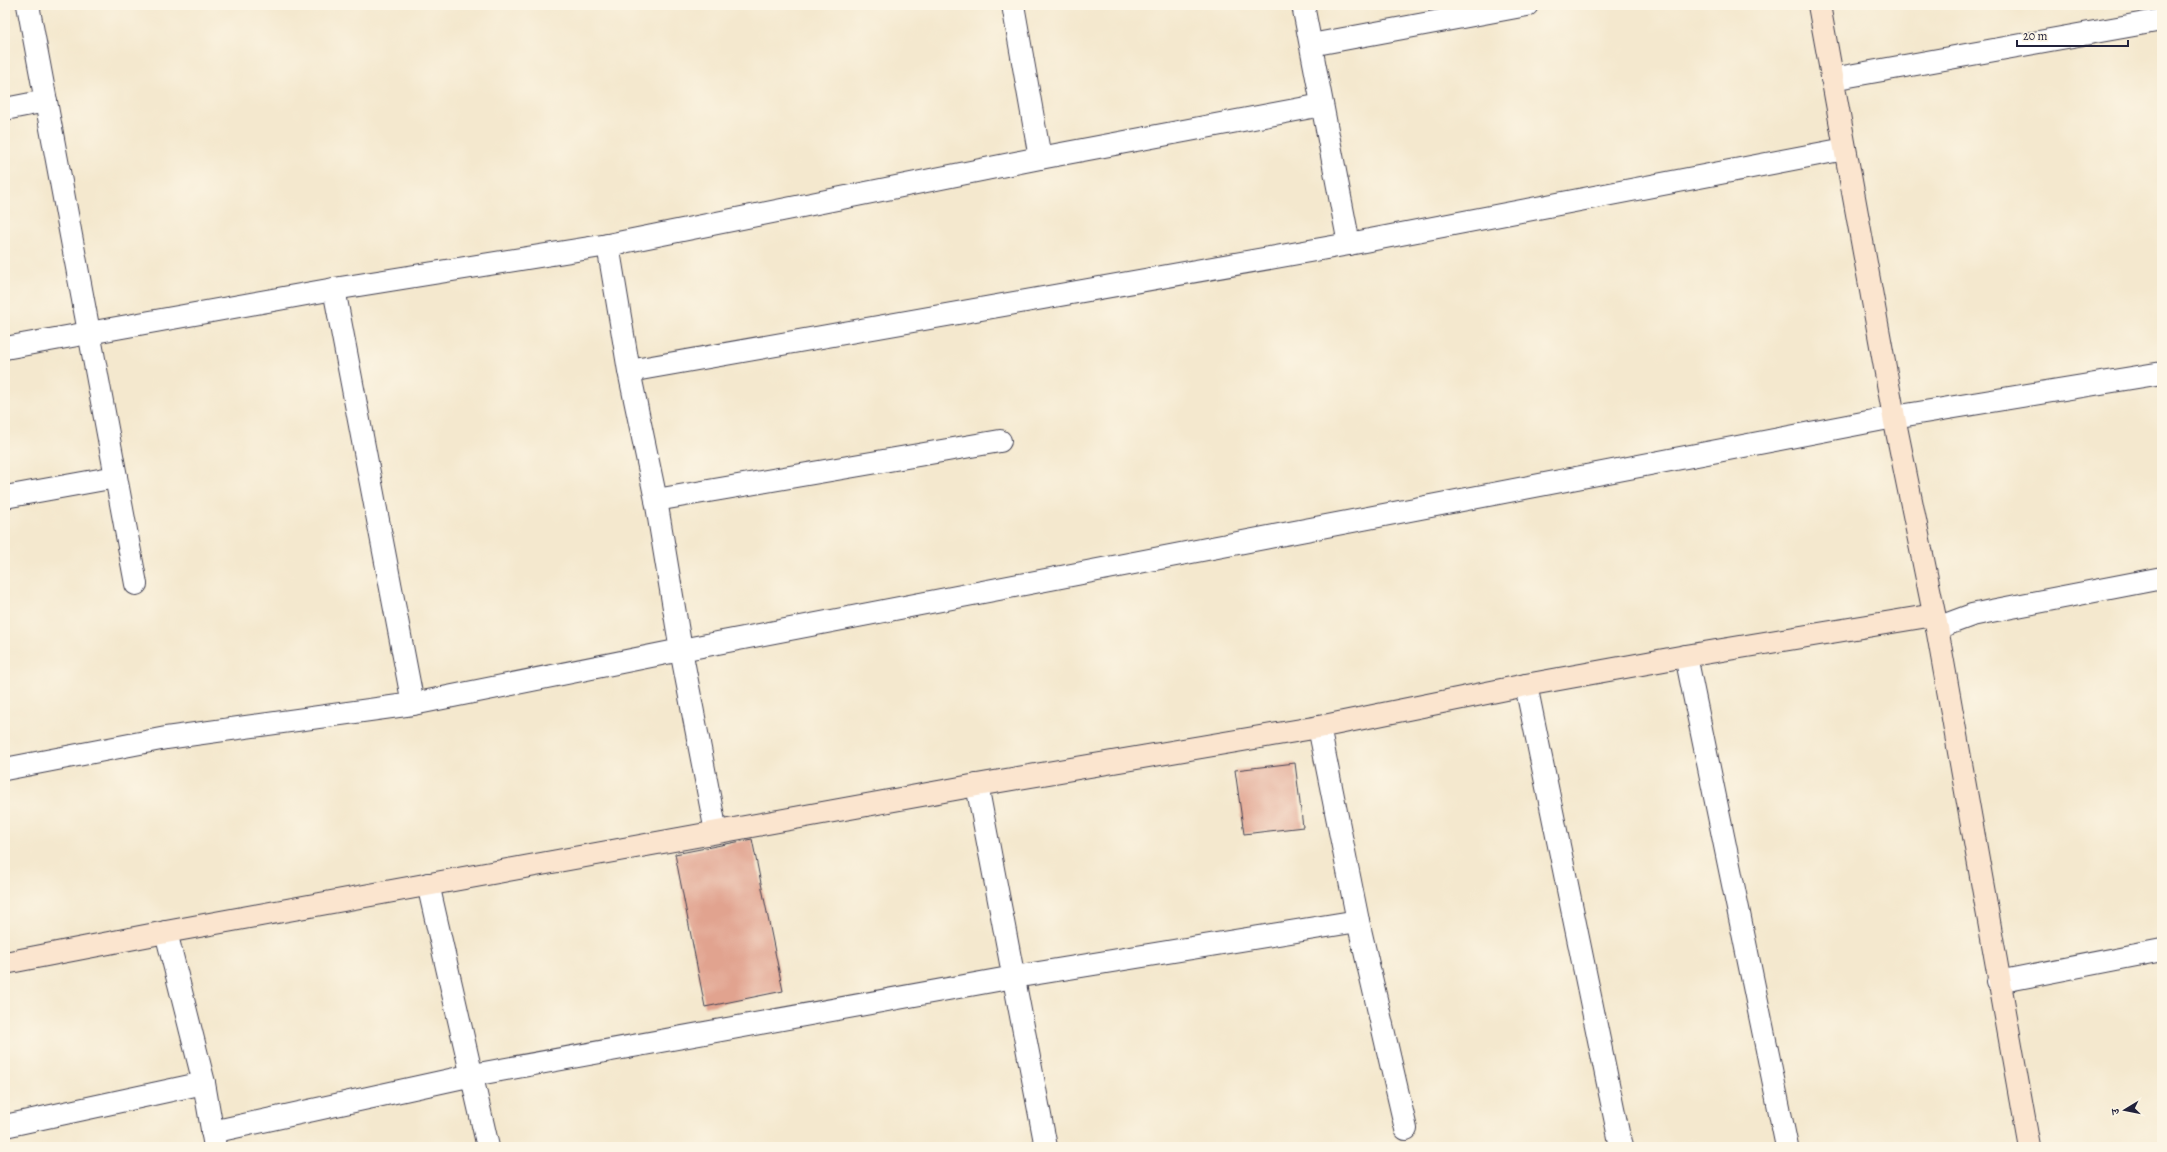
<svg xmlns="http://www.w3.org/2000/svg" width="2167" height="1152" font-family="Alegreya,'Noto Serif Devanagari',serif">
  <style>
    .building { fill: #e1a38f }
    .lines { fill: none; stroke-linecap: round; stroke-linejoin: round }
    .street-casing { stroke: #424051; stroke-width: 24 }
    .secondary-casing { stroke: #424051; stroke-width: 24 }
    .street { stroke: #fff; stroke-width: 22 }
    .secondary { stroke: #fbe5cf; stroke-width: 22 }
  </style>
  <rect width="100%" height="100%" fill="#fcf5e5"/>
  <filter id="ink" filterUnits="userSpaceOnUse"><feTurbulence type="fractalNoise" baseFrequency=".025" numOctaves="2"/><feDisplacementMap in="SourceGraphic" scale="8" xChannelSelector="R" yChannelSelector="G"/><feConvolveMatrix kernelMatrix="1 2 1 2 8 2 1 2 1" color-interpolation-filters="sRGB"/></filter>
  <filter id="wash" filterUnits="userSpaceOnUse"><feTurbulence type="fractalNoise" baseFrequency=".012" numOctaves="4" result="noise"/><feDisplacementMap in="SourceGraphic" scale="16" xChannelSelector="R" yChannelSelector="G"/><feGaussianBlur stdDeviation="0.9" result="paint"/><feColorMatrix in="noise" values="0 0 0 0 0 0 0 0 0 0 0 0 0 0 0 0 0 1.4 0 .05"/><feComposite in="paint" operator="in"/></filter>
  <g filter="url(#wash)">
    <rect width="100%" height="100%" fill="#f4e8ce"/>
    <g id="blocks">
      <g class="building">
        <polygon points="1295,763 1303,827 1244,834 1235,770"/>
        <polygon points="752,839 783,991 705,1007 675,854"/>
      </g>
    </g>
  </g>
  <g filter="url(#ink)">
    <use href="#blocks" fill-opacity="0" stroke="#424051" stroke-width="1"/>
    <g class="lines">
      <g class="street-casing">
        <g id="street">
          <polyline points="28,5 136,584"/>
          <polyline points="1013,5 1040,158"/>
          <polyline points="1303,5 1349,244"/>
          <polyline points="1311,45 1527,5"/>
          <polyline points="1832,79 2162,20"/>
          <polyline points="5,109 46,101"/>
          <polyline points="608,245 629,371 656,500 681,650 716,832"/>
          <polyline points="334,289 413,704"/>
          <polyline points="5,348 334,289 608,245 1040,158 1322,105"/>
          <polyline points="629,371 1349,244 1845,149"/>
          <polyline points="5,497 116,477"/>
          <polyline points="656,500 1000,441"/>
          <polyline points="1937,628 1972,615 1991,611 2162,578"/>
          <polyline points="1686,656 1787,1147"/>
          <polyline points="1526,685 1621,1147"/>
          <polyline points="1319,727 1358,921 1406,1129"/>
          <polyline points="5,769 166,738 413,704 681,650 1894,417 2162,373"/>
          <polyline points="977,785 1046,1147"/>
          <polyline points="428,884 488,1147"/>
          <polyline points="166,932 204,1083 215,1147"/>
          <polyline points="1998,982 2162,950"/>
          <polyline points="5,1126 204,1083"/>
          <polyline points="212,1132 473,1075 1014,977 1358,921"/>
        </g>
      </g>
      <g class="secondary-casing">
        <g id="secondary">
          <polyline points="1819,5 1894,417 1937,628 2029,1147"/>
          <polyline points="5,963 166,932 977,785 1319,727 1526,685 1686,656 1934,615"/>
        </g>
      </g>
      <use href="#street" class="street"/>
      <use href="#secondary" class="secondary"/>
    </g>
  </g>
  <rect width="2167" height="1152" fill="none" stroke="#fcf5e5" stroke-width="20"/>
  <g transform="translate(2125 1110) rotate(260)" stroke="#fcf5e5" stroke-width="3" paint-order="stroke">
  <path d="M0-3L7 15L0 10L-7 15Z" fill="#22223b"/>
  <text y="-6" font-size="11" font-weight="bold" text-anchor="middle" fill="#22223b">उ</text>
  </g>
  <path d="M2017 40v6h111v-6" fill="none" stroke="#22223b" stroke-width="2"/>
  <text x="2023" y="40" font-size="12" fill="#22223b" stroke="#fcf5e5" stroke-width="3" paint-order="stroke">20 m</text>
</svg>
